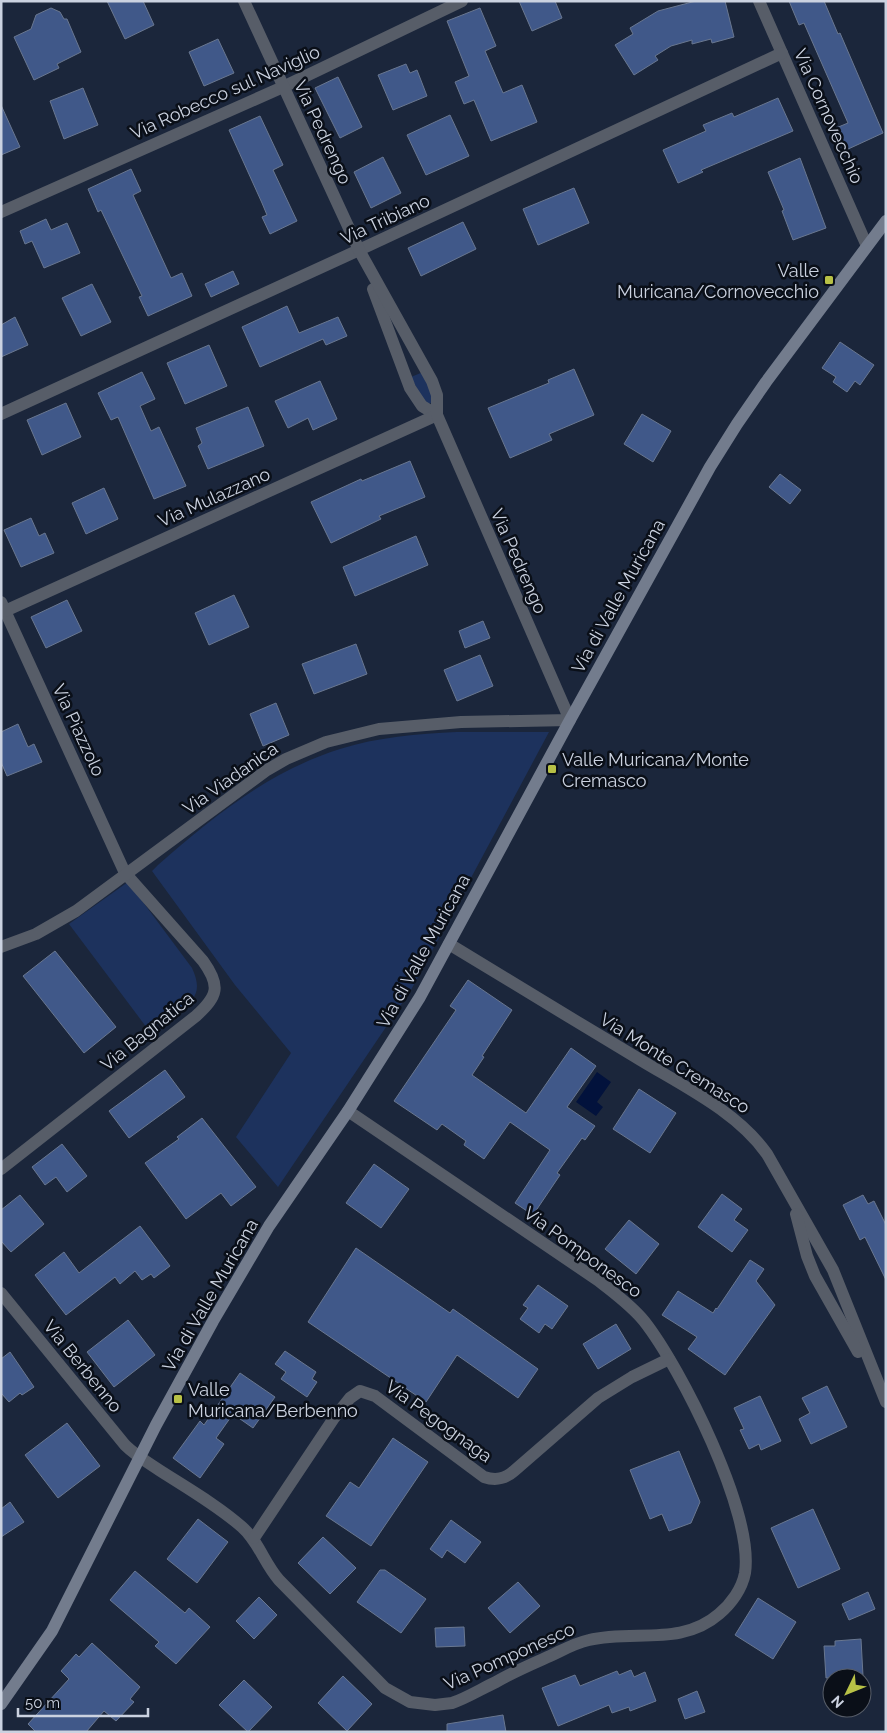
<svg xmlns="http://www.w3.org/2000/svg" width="887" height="1733" font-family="Raleway,sans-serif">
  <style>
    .green { fill: #1d325d }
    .water { fill: #02123c }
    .building { fill: #405889; stroke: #697790 }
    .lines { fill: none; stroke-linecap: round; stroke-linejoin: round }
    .street { stroke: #575d68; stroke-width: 12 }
    .secondary { stroke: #737c8d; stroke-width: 12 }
    .poi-dot { fill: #b8c146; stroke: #0a0f18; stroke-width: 2 }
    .labels { text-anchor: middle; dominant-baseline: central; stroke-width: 5; stroke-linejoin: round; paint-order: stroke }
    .street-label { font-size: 18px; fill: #cbd2e0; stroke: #0a0f18 }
    .poi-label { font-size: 18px; fill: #cbd2e0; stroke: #0a0f18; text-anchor: start }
  </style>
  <rect width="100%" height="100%" fill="#1b263b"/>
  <g class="green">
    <polygon points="423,372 431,386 431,403 425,405 411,377"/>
    <path d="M 457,732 L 549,732 L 411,990 L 278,1187 L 236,1137 L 291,1053 L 235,985 L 152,871 L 158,865 C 214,816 268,772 340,749 C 377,737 418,734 457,732 Z"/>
    <path d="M 128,882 L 192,968 C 203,992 195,1000 176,1013 C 167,1019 159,1025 150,1032 L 69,924 Z"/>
  </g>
  <polygon class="water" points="597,1072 611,1082 597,1102 603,1107 596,1116 576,1102"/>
  <g class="building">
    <polygon points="107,1 143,1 154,25 125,39"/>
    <polygon points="519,1 555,1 562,18 532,31"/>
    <polygon points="696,1 725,1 734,37 712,43 711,39 692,44 692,40 671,46 655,56 658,60 634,75 615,45 633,34 630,28 658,11"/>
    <polygon points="789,1 824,1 838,34 840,33 883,133 846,150 836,128 848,123 804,23 799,25"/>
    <polygon points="51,8 60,12 64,19 67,19 81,52 57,64 59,68 34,80 14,37 31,29 36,15"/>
    <polygon points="480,8 496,46 485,51 503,93 522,85 537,122 491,141 474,100 464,104 455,82 469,76 447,21"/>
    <polygon points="218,39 234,73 204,86 189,52"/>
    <polygon points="406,64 410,73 417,70 427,96 393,110 378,75"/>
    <polygon points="338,77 362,127 340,138 315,88"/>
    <polygon points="83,88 98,125 64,139 50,101"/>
    <polygon points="778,98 793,131 701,170 703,172 678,183 663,150 706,131 703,125 732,113 734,117"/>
    <polygon points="1,105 20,147 1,155"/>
    <polygon points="450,115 469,156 426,175 407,135"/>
    <polygon points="260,116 283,165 273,170 297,221 270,234 262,217 267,215 262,203 229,130"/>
    <polygon points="383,157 401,193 371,208 354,172"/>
    <polygon points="800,158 826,228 793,240 782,211 784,210 768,172"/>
    <polygon points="131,169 141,191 133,195 171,278 182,273 192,296 148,316 139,297 142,296 101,210 98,212 88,189"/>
    <polygon points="574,188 589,223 538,245 523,209"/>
    <polygon points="46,219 51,230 67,223 80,253 44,268 32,241 25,244 20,231"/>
    <polygon points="463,222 476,249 421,276 408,248"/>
    <polygon points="233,271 239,284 211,297 205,284"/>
    <polygon points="92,284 111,322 81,336 62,298"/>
    <polygon points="287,306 299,333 338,317 347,336 326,345 323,339 260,367 242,327"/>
    <polygon points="15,317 28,345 1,357 1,325"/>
    <polygon points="840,342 874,365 860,385 855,381 847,392 833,382 836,377 822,368"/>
    <polygon points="209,345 227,386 185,404 167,363"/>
    <polygon points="574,369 594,415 549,434 552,440 510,458 488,408 549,383 548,380"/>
    <polygon points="142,372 155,399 140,406 151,431 159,427 186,486 154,499 118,417 111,420 98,393"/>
    <polygon points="320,381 337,419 313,430 308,418 288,428 275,401"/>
    <polygon points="66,403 81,437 42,455 27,420"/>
    <polygon points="248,407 264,446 208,469 198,446 202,443 196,428"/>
    <polygon points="642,414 671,431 653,462 624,444"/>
    <polygon points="410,461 425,497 379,516 381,519 331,543 311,502 361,479 362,481"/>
    <polygon points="780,474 801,490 790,504 769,487"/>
    <polygon points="104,488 118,519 86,534 72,503"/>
    <polygon points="31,518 39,536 45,533 54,553 21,567 4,530"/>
    <polygon points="416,536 428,565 355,596 343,567"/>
    <polygon points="234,595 249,627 209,645 195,613"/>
    <polygon points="67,600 82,631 46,648 31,617"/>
    <polygon points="483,621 490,638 465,648 459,631"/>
    <polygon points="356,644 367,674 314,694 302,664"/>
    <polygon points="480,655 493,686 457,701 444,670"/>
    <polygon points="276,703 289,735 263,746 250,714"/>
    <polygon points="18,724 28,747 34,744 42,762 7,776 1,762 1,732"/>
    <polygon points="55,951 116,1027 84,1053 23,976"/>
    <polygon points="468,980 512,1010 482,1056 484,1057 472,1075 526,1113 571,1048 596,1066 567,1107 595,1126 585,1140 582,1138 557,1173 560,1175 533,1215 515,1203 550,1150 510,1122 484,1159 464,1145 466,1141 442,1124 437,1130 394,1101 456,1010 450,1006"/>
    <polygon points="165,1070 185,1097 129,1138 109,1111"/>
    <polygon points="639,1089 676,1113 650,1153 613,1129"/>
    <polygon points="202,1118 256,1187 231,1206 221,1193 186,1219 145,1163 179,1139 177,1137"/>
    <polygon points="62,1144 87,1176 67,1192 56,1177 45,1185 32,1167"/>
    <polygon points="374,1164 409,1189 381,1228 346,1203"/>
    <polygon points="722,1194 742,1209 734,1220 748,1230 732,1252 698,1227"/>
    <polygon points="20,1195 44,1224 11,1252 1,1241 1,1210"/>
    <polygon points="863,1195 868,1204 874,1201 886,1225 886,1280 865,1237 860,1240 843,1205"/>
    <polygon points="629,1220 659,1244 636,1274 605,1249"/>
    <polygon points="140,1226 170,1266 154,1278 151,1274 142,1280 135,1271 120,1284 115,1277 66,1315 35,1275 64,1252 79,1273"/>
    <polygon points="356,1248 450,1313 453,1309 538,1369 518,1398 457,1355 426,1402 308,1322"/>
    <polygon points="750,1260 764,1269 756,1281 775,1305 725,1375 688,1349 697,1337 662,1315 678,1291 713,1313 716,1308 717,1309"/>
    <polygon points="538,1285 568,1306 552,1329 545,1324 539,1333 520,1319 528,1308 523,1305"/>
    <polygon points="128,1320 155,1355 114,1387 87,1352"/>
    <polygon points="616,1324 631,1349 598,1369 583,1344"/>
    <polygon points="285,1351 316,1372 312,1379 317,1382 307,1397 281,1379 286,1372 275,1364"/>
    <polygon points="10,1352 34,1387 22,1395 20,1393 9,1402 1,1393 1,1359"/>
    <polygon points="240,1373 275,1397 253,1428 233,1414 216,1438 224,1444 200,1478 173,1458 200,1421 204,1425"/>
    <polygon points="827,1386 847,1427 811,1444 799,1419 810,1413 802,1398"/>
    <polygon points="760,1396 781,1441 761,1450 759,1444 749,1449 740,1430 744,1429 734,1408"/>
    <polygon points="67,1423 100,1466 58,1498 25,1455"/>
    <polygon points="393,1438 428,1462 371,1546 326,1516 350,1482 359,1488"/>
    <polygon points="679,1451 700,1502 691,1523 669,1531 662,1514 650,1519 630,1470"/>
    <polygon points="10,1502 24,1522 1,1537 1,1509"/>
    <polygon points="813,1509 840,1569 798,1588 771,1528"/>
    <polygon points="198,1519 228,1542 197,1583 167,1559"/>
    <polygon points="451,1520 481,1542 465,1563 447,1550 442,1558 430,1549"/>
    <polygon points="323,1537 356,1568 330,1594 298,1563"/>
    <polygon points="380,1570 385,1570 426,1599 401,1633 357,1602"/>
    <polygon points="135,1571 185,1613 189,1608 210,1627 176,1664 155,1646 159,1642 110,1600"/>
    <polygon points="518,1582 540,1606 510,1633 488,1608"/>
    <polygon points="868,1592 875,1609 849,1620 842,1604"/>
    <polygon points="259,1597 277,1615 254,1639 236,1621"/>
    <polygon points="758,1598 796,1622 773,1659 735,1635"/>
    <polygon points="464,1627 465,1646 436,1647 435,1628"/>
    <polygon points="861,1639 863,1676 826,1678 824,1646 835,1646 835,1641"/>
    <polygon points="92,1643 140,1687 130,1699 134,1702 116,1721 104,1711 86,1732 36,1732 28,1724 69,1679 61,1671 76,1654 79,1657"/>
    <polygon points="631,1670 634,1677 645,1672 656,1701 630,1711 629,1707 612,1713 609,1705 558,1726 542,1688 575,1675 580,1686 617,1671 619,1675"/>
    <polygon points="343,1676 372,1704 347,1731 318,1703"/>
    <polygon points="244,1680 272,1707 248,1732 219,1705"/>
    <polygon points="697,1691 705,1712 685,1719 678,1699"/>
    <polygon points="503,1715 506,1732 447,1732 447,1724"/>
  </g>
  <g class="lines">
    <g class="street">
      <polyline points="759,1 867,246"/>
      <polyline points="1,212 283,87 462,1"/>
      <polyline points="373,289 410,388 422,406 437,415"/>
      <polyline points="1,414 359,250 782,53"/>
      <path d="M 1,602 L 125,873 L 203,961 C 221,986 218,996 196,1016 L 1,1169"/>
      <polyline points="5,611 437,415"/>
      <path d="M 449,944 C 510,981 572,1019 634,1056 C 679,1084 736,1110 767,1154 L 833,1270 L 886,1402"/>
      <polyline points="1,947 36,934 76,911 267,770 286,759 326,742 379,729 461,722 570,720 437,415 437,395 432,381 359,250 244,1"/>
      <polyline points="796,1214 807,1256 815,1276 858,1352"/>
      <path d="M 1,1293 L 125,1445 C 135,1455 147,1462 159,1470 C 187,1488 217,1505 242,1527 C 259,1542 264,1563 279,1580 L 385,1688 L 410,1702 L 435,1705 L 452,1703 C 467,1698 481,1689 496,1682 C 513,1672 532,1664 550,1656 C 563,1650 575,1643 589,1640 C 633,1629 681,1647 719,1614 C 731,1604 742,1589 745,1573 C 754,1513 681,1368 644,1321 C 631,1305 614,1293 599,1281 L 348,1111"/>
      <path d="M 254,1538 L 334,1418 L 350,1398 L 360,1391 L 375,1396 L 484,1477 C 496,1481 505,1479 514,1471 L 598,1398 L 632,1377 L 669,1359"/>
    </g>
    <polyline class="secondary" points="1,1704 52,1631 156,1425 213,1321 269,1226 348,1111 420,997 570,720 710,467 737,424 766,382 886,221"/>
  </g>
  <g class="poi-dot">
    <rect x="824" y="275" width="10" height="10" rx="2.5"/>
    <rect x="547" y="764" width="10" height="10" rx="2.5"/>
    <rect x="173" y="1394" width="10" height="10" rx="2.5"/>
  </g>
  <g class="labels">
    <g class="street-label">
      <text transform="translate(225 92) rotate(-24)">Via Robecco sul Naviglio</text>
      <text transform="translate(829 116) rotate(66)">Via Cornovecchio</text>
      <text transform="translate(323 132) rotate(65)">Via Pedrengo</text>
      <text transform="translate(385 219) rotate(-25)">Via Tribiano</text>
      <text transform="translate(214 497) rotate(-24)">Via Mulazzano</text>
      <text transform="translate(519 561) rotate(66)">Via Pedrengo</text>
      <text transform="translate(618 596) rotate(-61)">Via di Valle Muricana</text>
      <text transform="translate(79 730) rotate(65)">Via Piazzolo</text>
      <text transform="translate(230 778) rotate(-35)">Via Viadanica</text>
      <text transform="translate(423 951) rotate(-61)">Via di Valle Muricana</text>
      <text transform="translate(147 1031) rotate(-39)">Via Bagnatica</text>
      <text transform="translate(675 1063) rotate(32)">Via Monte Cremasco</text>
      <text transform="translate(583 1252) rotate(36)">Via Pomponesco</text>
      <text transform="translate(210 1295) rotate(-60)">Via di Valle Muricana</text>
      <text transform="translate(83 1366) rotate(51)">Via Berbenno</text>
      <text transform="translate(439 1421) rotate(36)">Via Pegognaga</text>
      <text transform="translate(509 1656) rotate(-24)">Via Pomponesco</text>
    </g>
    <g class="poi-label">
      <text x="819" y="270" text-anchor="end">Valle<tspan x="819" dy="21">Muricana/Cornovecchio</tspan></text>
      <text x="562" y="759">Valle Muricana/Monte<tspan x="562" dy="21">Cremasco</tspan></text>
      <text x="188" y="1389">Valle<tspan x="188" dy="21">Muricana/Berbenno</tspan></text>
    </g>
  </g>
  <rect width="887" height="1733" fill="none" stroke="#cbd2e0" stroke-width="5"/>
  <g transform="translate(847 1693) rotate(227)"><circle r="24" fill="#0a0f18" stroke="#575d68"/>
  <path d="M0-4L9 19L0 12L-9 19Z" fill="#b8c146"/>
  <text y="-8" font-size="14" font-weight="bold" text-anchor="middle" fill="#cbd2e0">N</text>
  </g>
  <path d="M18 1708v8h130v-8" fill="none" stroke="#cbd2e0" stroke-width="2.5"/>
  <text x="25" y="1708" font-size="15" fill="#cbd2e0" stroke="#0a0f18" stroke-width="4" paint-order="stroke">50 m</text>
</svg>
